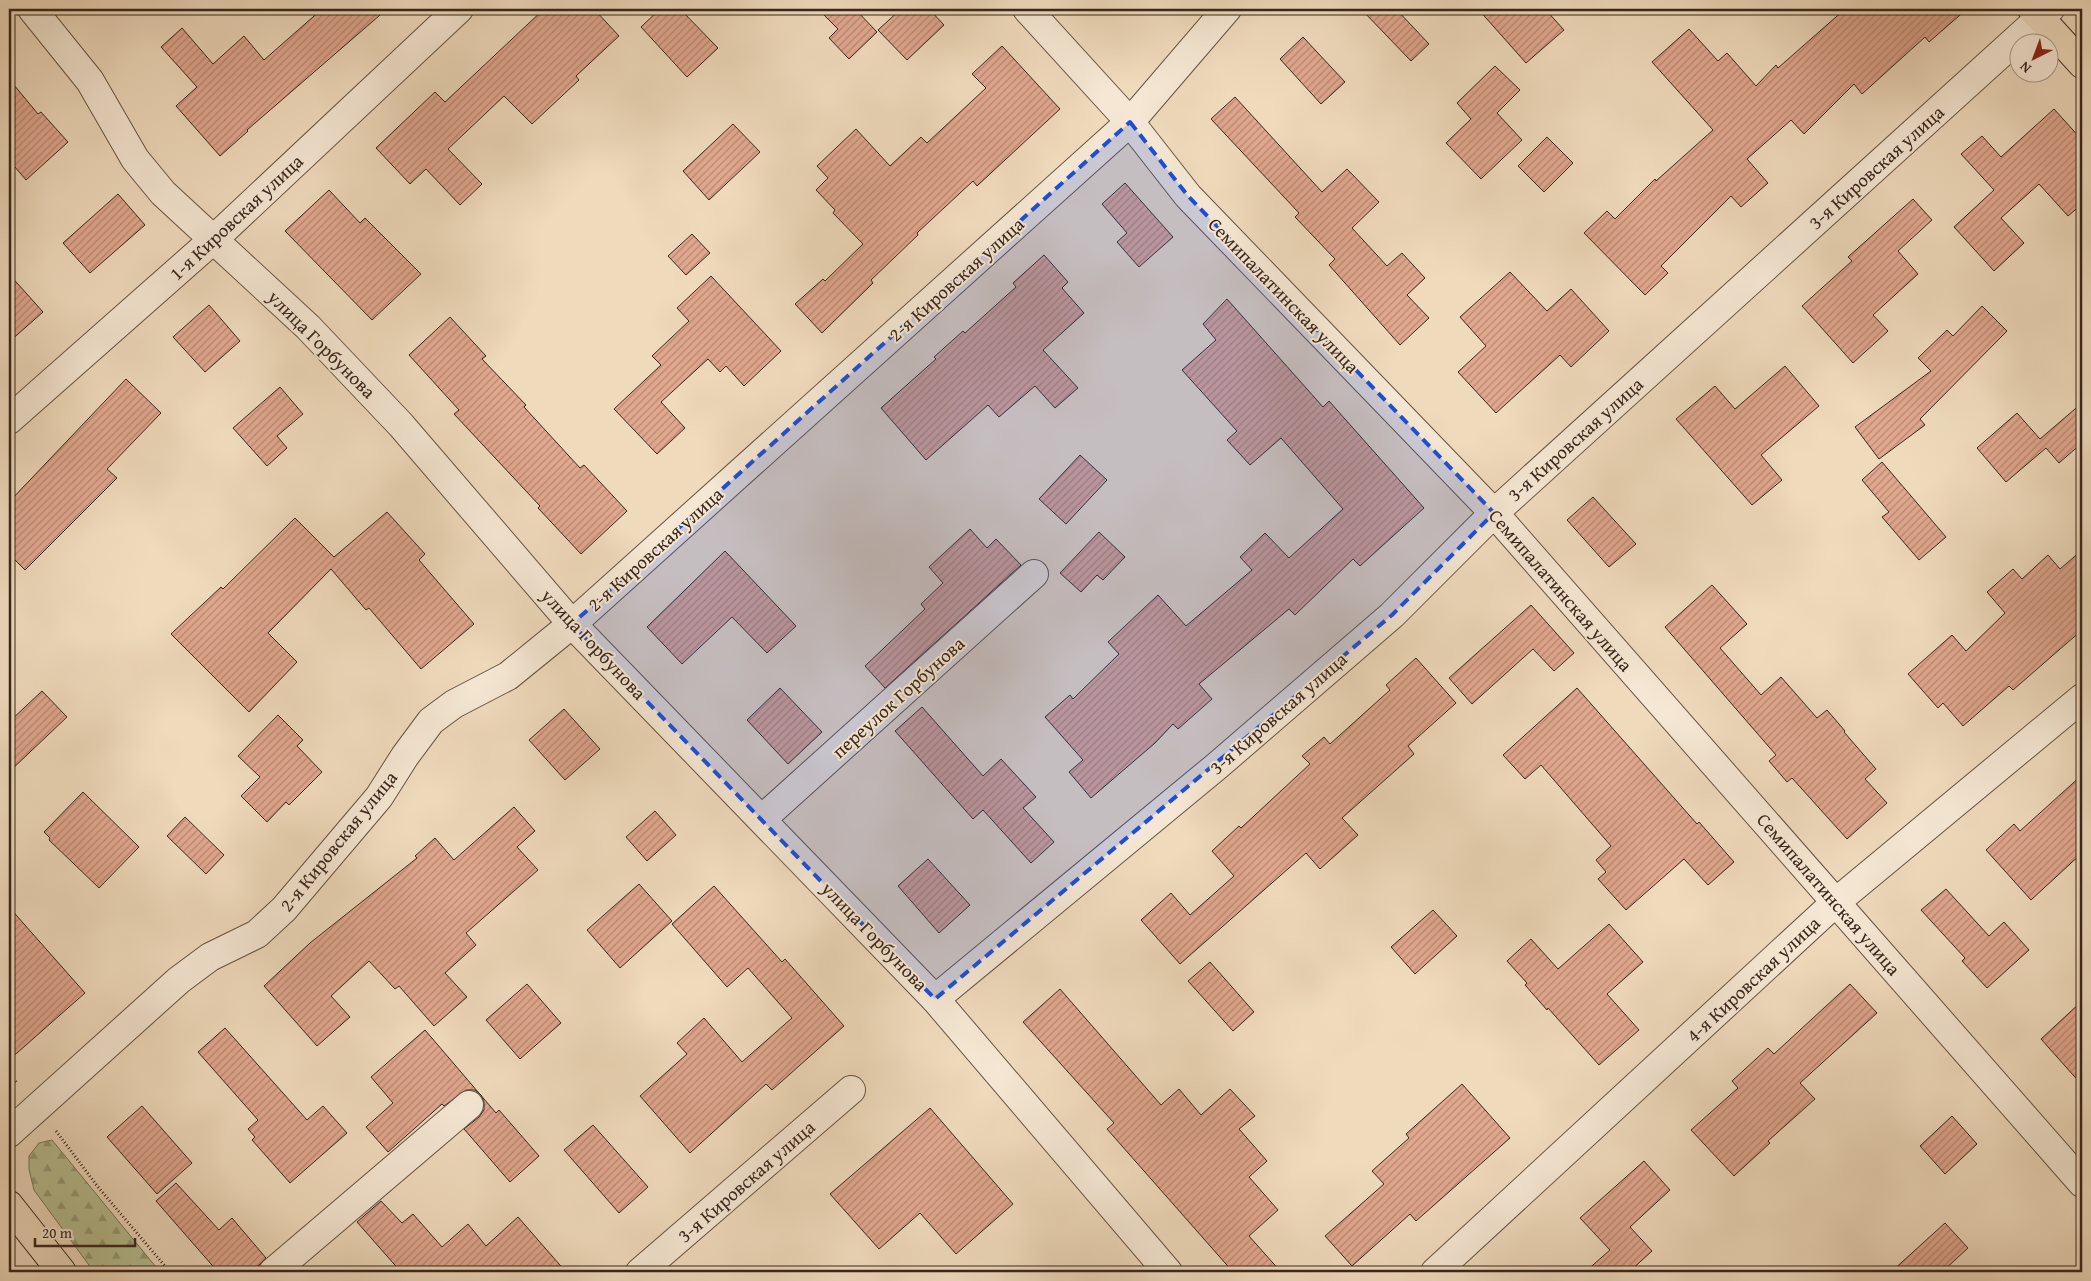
<svg xmlns="http://www.w3.org/2000/svg" width="2091" height="1281" font-family="'Gentium Book Plus',serif">
  <style>
    .forest { fill: url(#forest-firs); stroke: #787357 }
    .building { fill: url(#building-hatch); stroke: #39261c }
    .lines { fill: none; stroke-linecap: round; stroke-linejoin: round }
    .minor-casing { stroke: #665344; stroke-width: 30 }
    .major-casing { stroke: #39261c; stroke-width: 30 }
    .path { stroke: #39261c; stroke-width: 3; stroke-dasharray: 1 2.5; stroke-linecap: butt }
    .minor { stroke: #f5e7d3; stroke-width: 28 }
    .major { stroke: #efdabc; stroke-width: 28 }
    .marked { fill: #1d4ed8; fill-opacity: 0.2; stroke: #1d4ed8; stroke-width: 4; stroke-dasharray: 10 6; stroke-linejoin: round }
    .labels { text-anchor: middle; dominant-baseline: central; stroke-width: 4; stroke-linejoin: round; paint-order: stroke }
    .street-label { font-size: 19px; fill: #39261c; stroke: #f5e7d3 }
  </style>
  <defs>
    <pattern id="forest-firs" width="22" height="20" patternUnits="userSpaceOnUse" patternTransform="scale(1.25)"><rect width="22" height="20" fill="#b7c092"/><path d="M5 1l3.5 6h-7zM16 11l3.5 6h-7z" fill="#969c76"/></pattern>
    <pattern id="building-hatch" width="6" height="6" patternUnits="userSpaceOnUse" patternTransform="scale(1.25)"><rect width="6" height="6" fill="#e1a78f"/><path d="M-1 1l2-2M0 6l6-6M5 7l2-2" fill="none" stroke="#b78874"/></pattern>
  </defs>
  <rect width="100%" height="100%" fill="#efdabc"/>
  <filter id="stains"><feTurbulence type="fractalNoise" baseFrequency=".004" numOctaves="4"/><feColorMatrix values="0 0 0 0 .2 0 0 0 0 .09 0 0 0 0 .02 0 0 0 .5 -.17"/></filter>
  <radialGradient id="worn" r=".72"><stop offset=".6" stop-color="#630" stop-opacity="0"/><stop offset="1" stop-color="#630" stop-opacity=".3"/></radialGradient>
  <polygon class="forest" points="52,1140 160,1272 94,1272 34,1190 29,1169 29,1156 39,1143"/>
  <g class="building">
    <polygon points="322,9 387,9 247,130 248,131 220,156 176,106 197,87 161,47 182,28 213,64 244,36 264,60"/>
    <polygon points="544,9 594,9 619,36 576,76 579,80 532,124 504,96 448,149 482,184 460,205 426,169 410,184 376,148 435,92 445,102"/>
    <polygon points="660,9 680,9 718,48 687,77 641,27"/>
    <polygon points="818,9 855,9 877,32 849,59 829,38 838,29"/>
    <polygon points="901,9 929,9 944,25 907,60 878,30"/>
    <polygon points="1361,9 1396,9 1429,44 1411,61"/>
    <polygon points="1478,9 1545,9 1564,30 1526,63"/>
    <polygon points="1845,9 1967,9 1929,42 1925,37 1862,94 1854,84 1804,134 1791,120 1747,159 1768,183 1741,207 1731,196 1661,266 1668,273 1645,295 1584,233 1607,211 1615,219 1655,179 1656,181 1713,130 1652,62 1689,29 1718,61 1727,53 1756,86 1776,65 1778,68"/>
    <polygon points="1303,37 1345,82 1321,104 1280,59"/>
    <polygon points="1002,46 1060,109 977,186 973,181 917,233 918,235 871,280 873,283 822,333 795,304 823,279 825,281 863,244 833,213 835,210 816,190 828,178 817,166 856,129 890,166 921,137 927,143 986,88 972,74"/>
    <polygon points="1495,66 1520,90 1497,113 1522,140 1481,179 1446,143 1471,119 1457,103"/>
    <polygon points="9,79 38,114 41,112 68,142 26,180 9,160"/>
    <polygon points="1235,97 1322,192 1347,169 1379,202 1352,228 1387,266 1402,253 1425,278 1407,295 1429,318 1400,345 1329,265 1335,259 1295,217 1299,213 1211,119"/>
    <polygon points="2054,109 2082,140 2082,204 2068,216 2039,184 2001,218 2024,243 1994,271 1954,227 1994,190 1961,154 1982,136 2001,157"/>
    <polygon points="733,124 760,152 709,200 683,171"/>
    <polygon points="1547,137 1573,163 1544,192 1518,166"/>
    <polygon points="1125,183 1173,237 1139,267 1117,242 1127,233 1102,204"/>
    <polygon points="329,190 360,223 365,218 421,274 372,320 285,231"/>
    <polygon points="118,194 145,225 90,273 63,243"/>
    <polygon points="1913,199 1932,220 1898,251 1918,274 1873,315 1888,331 1853,363 1802,306 1852,261 1848,257"/>
    <polygon points="692,234 710,253 686,275 668,256"/>
    <polygon points="1044,255 1068,282 1062,288 1084,313 1043,350 1078,388 1055,408 1035,386 999,417 988,405 926,460 881,408 936,359 934,357 963,331 965,333 1016,287 1013,283"/>
    <polygon points="1510,272 1547,311 1571,289 1609,331 1571,367 1560,355 1496,413 1458,372 1486,346 1460,317"/>
    <polygon points="9,274 43,312 9,342"/>
    <polygon points="711,276 781,351 744,386 726,366 720,372 708,359 661,402 685,428 657,454 614,409 661,365 652,356 689,321 677,308"/>
    <polygon points="1227,299 1323,407 1329,401 1424,508 1360,566 1353,559 1295,615 1289,609 1199,684 1212,699 1178,729 1173,724 1155,743 1091,798 1069,772 1083,760 1045,717 1070,695 1073,699 1119,654 1108,642 1158,595 1186,626 1252,570 1240,557 1265,533 1289,558 1343,509 1281,438 1250,465 1227,440 1237,431 1182,370 1216,340 1203,324"/>
    <polygon points="209,305 240,341 205,372 173,337"/>
    <polygon points="1982,306 2007,331 1920,419 1925,425 1879,459 1855,427 1931,371 1918,358 1947,330 1953,336"/>
    <polygon points="450,317 486,356 482,359 526,405 524,407 580,468 584,465 627,511 581,554 538,508 540,506 454,414 459,410 409,355"/>
    <polygon points="1785,366 1819,406 1761,455 1782,480 1752,505 1676,419 1715,386 1735,409"/>
    <polygon points="126,379 161,413 107,469 117,478 25,570 9,554 9,502"/>
    <polygon points="280,387 303,414 277,436 287,448 267,466 233,428"/>
    <polygon points="2082,403 2082,443 2059,463 2046,448 2006,482 1977,448 2017,413 2040,439"/>
    <polygon points="1080,455 1107,480 1066,524 1039,499"/>
    <polygon points="1882,462 1946,537 1919,560 1882,517 1889,512 1862,480"/>
    <polygon points="1593,497 1636,544 1609,567 1567,520"/>
    <polygon points="387,512 425,554 419,560 474,624 421,669 369,608 366,610 331,569 268,633 297,662 249,712 171,634 221,587 223,589 295,518 334,557"/>
    <polygon points="970,529 987,548 996,539 1021,565 885,688 865,666 925,609 921,604 943,583 929,567"/>
    <polygon points="1099,532 1125,557 1103,580 1097,575 1081,592 1060,573"/>
    <polygon points="2082,550 2082,630 2013,690 2009,686 1963,726 1943,703 1938,708 1908,674 1952,635 1966,651 2005,613 1987,592 2013,569 2022,579 2048,555 2060,569"/>
    <polygon points="725,551 796,626 767,653 732,617 682,664 647,627"/>
    <polygon points="1712,585 1747,624 1720,648 1761,695 1781,677 1817,718 1827,710 1845,731 1844,732 1876,769 1865,779 1887,803 1847,839 1792,778 1787,782 1769,761 1776,755 1665,627"/>
    <polygon points="1531,605 1574,653 1554,671 1533,649 1472,704 1449,678"/>
    <polygon points="1416,658 1456,703 1408,746 1414,754 1342,818 1358,835 1320,869 1306,853 1180,964 1141,920 1171,893 1190,915 1234,876 1212,851 1239,826 1241,828 1310,764 1302,756 1324,737 1330,744 1390,690 1386,685"/>
    <polygon points="780,688 822,732 788,764 747,720"/>
    <polygon points="1577,688 1697,824 1699,822 1734,862 1708,885 1684,859 1626,910 1598,879 1606,872 1596,860 1611,846 1541,765 1525,779 1503,755"/>
    <polygon points="42,691 67,717 9,772 9,722"/>
    <polygon points="922,707 983,776 1001,759 1036,797 1023,808 1054,842 1031,863 983,810 973,819 895,731"/>
    <polygon points="564,709 600,749 565,780 529,740"/>
    <polygon points="278,715 303,740 297,746 322,772 289,805 286,802 267,822 241,796 260,777 238,756"/>
    <polygon points="2082,775 2082,853 2031,900 1986,850 2014,824 2020,831"/>
    <polygon points="83,792 139,847 99,888 49,840 50,838 44,832"/>
    <polygon points="514,807 535,831 517,847 538,870 466,933 476,945 445,973 467,997 434,1026 399,986 395,989 369,961 331,996 350,1017 317,1046 264,986 310,943 417,858 415,856 435,838 454,860"/>
    <polygon points="655,811 676,835 647,861 626,837"/>
    <polygon points="185,817 224,855 206,874 167,836"/>
    <polygon points="928,859 970,905 939,933 898,886"/>
    <polygon points="639,884 672,921 620,968 587,930"/>
    <polygon points="714,886 782,962 785,959 844,1026 772,1090 766,1084 690,1153 640,1096 687,1054 677,1043 704,1018 742,1062 792,1018 748,968 727,987 672,924"/>
    <polygon points="1946,889 1989,936 2004,922 2029,950 1987,988 1962,961 1965,958 1921,910"/>
    <polygon points="9,907 85,993 9,1060"/>
    <polygon points="1433,910 1457,936 1415,974 1391,947"/>
    <polygon points="1609,924 1643,962 1607,994 1639,1030 1599,1065 1548,1008 1547,1010 1525,985 1527,983 1507,961 1531,939 1558,969"/>
    <polygon points="1210,962 1254,1012 1233,1031 1188,981"/>
    <polygon points="527,984 561,1023 520,1059 486,1020"/>
    <polygon points="1850,984 1877,1013 1800,1083 1815,1099 1768,1141 1770,1143 1734,1176 1691,1130 1738,1088 1732,1081 1768,1048 1774,1054"/>
    <polygon points="1060,989 1161,1105 1179,1089 1201,1115 1230,1089 1255,1116 1239,1129 1267,1161 1249,1177 1278,1210 1249,1236 1281,1272 1233,1272 1107,1129 1114,1123 1023,1022"/>
    <polygon points="2082,1001 2082,1085 2041,1039"/>
    <polygon points="225,1028 307,1120 323,1106 347,1133 290,1183 252,1140 255,1137 248,1129 258,1120 198,1052"/>
    <polygon points="425,1030 496,1113 499,1110 539,1156 510,1182 464,1129 479,1117 484,1110 484,1102 481,1095 475,1090 466,1090 444,1106 442,1104 388,1152 366,1127 393,1103 371,1077"/>
    <polygon points="1462,1084 1510,1138 1416,1221 1410,1214 1352,1266 1325,1236 1384,1184 1372,1171 1409,1138 1406,1134"/>
    <polygon points="142,1106 192,1163 157,1194 107,1137"/>
    <polygon points="930,1108 1013,1204 956,1254 920,1213 879,1249 830,1194"/>
    <polygon points="1952,1116 1977,1144 1945,1174 1920,1146"/>
    <polygon points="593,1125 648,1187 619,1213 564,1150"/>
    <polygon points="1644,1161 1670,1190 1630,1227 1652,1251 1629,1272 1585,1272 1610,1250 1580,1218"/>
    <polygon points="176,1183 219,1230 232,1218 266,1258 258,1266 258,1272 218,1272 156,1201"/>
    <polygon points="381,1201 402,1223 413,1214 442,1247 468,1224 486,1246 518,1217 566,1272 401,1272 357,1222"/>
    <polygon points="1945,1223 1968,1248 1942,1272 1891,1272"/>
  </g>
  <g class="lines">
    <g class="minor-casing">
      <g id="minor">
        <polyline points="32,9 90,81 135,159 163,193 308,327 401,425 572,624 935,999 1168,1272"/>
        <polyline points="1027,9 1130,122 1188,196 1494,513 2082,1183"/>
        <polyline points="9,420 214,239 459,9"/>
        <polyline points="762,819 1034,574"/>
        <polyline points="935,999 1217,766 1392,615 1494,513 2050,9"/>
        <polyline points="9,1133 179,980 210,957 257,934 284,909 379,797 405,756 431,721 454,704 508,676 572,624 1130,122 1227,9"/>
        <polyline points="273,1272 469,1105"/>
        <polyline points="640,1272 851,1090"/>
        <polyline points="1435,1272 1836,902 2082,698"/>
      </g>
    </g>
    <g class="major-casing">
      <g id="major">
        <polyline points="2032,9 2082,64"/>
        <polyline points="9,1205 62,1272"/>
      </g>
    </g>
    <g class="path">
      <polyline points="9,1073 17,1083"/>
      <polyline points="56,1131 98,1187 170,1272"/>
    </g>
    <use href="#minor" class="minor"/>
    <use href="#major" class="major"/>
  </g>
  <path class="marked" d="M 1130,122 L 1188,196 L 1494,513 L 1392,615 L 935,999 L 572,624 Z"/>
  <g class="labels">
    <g class="street-label">
      <text transform="translate(1876 167) rotate(-42)">3-я Кировская улица</text>
      <text transform="translate(236 217) rotate(-43)">1-я Кировская улица</text>
      <text transform="translate(956 279) rotate(-42)">2-я Кировская улица</text>
      <text transform="translate(1284 295) rotate(46)">Семипалатинская улица</text>
      <text transform="translate(322 344) rotate(45)">улица Горбунова</text>
      <text transform="translate(1575 439) rotate(-42)">3-я Кировская улица</text>
      <text transform="translate(655 549) rotate(-42)">2-я Кировская улица</text>
      <text transform="translate(1561 590) rotate(49)">Семипалатинская улица</text>
      <text transform="translate(594 644) rotate(47)">улица Горбунова</text>
      <text transform="translate(898 697) rotate(-42)">переулок Горбунова</text>
      <text transform="translate(1278 713) rotate(-41)">3-я Кировская улица</text>
      <text transform="translate(338 841) rotate(-51)">2-я Кировская улица</text>
      <text transform="translate(1829 894) rotate(49)">Семипалатинская улица</text>
      <text transform="translate(875 936) rotate(46)">улица Горбунова</text>
      <text transform="translate(1753 979) rotate(-43)">4-я Кировская улица</text>
      <text transform="translate(746 1181) rotate(-41)">3-я Кировская улица</text>
    </g>
  </g>
  <rect width="2091" height="1281" fill="none" stroke="#efdabc" stroke-width="30"/>
  <rect x="10" y="10" width="2071" height="1261" fill="none" stroke="#39261c" stroke-width="2.5"/>
  <rect x="15" y="15" width="2061" height="1251" fill="none" stroke="#39261c"/>
  <g transform="translate(2034 58) rotate(222)"><circle r="24" fill="#f5e7d3" stroke="#aa9a8a"/>
  <path d="M0-4L9 19L0 12L-9 19Z" fill="#8f2418"/>
  <text y="-8" font-size="14" font-weight="bold" text-anchor="middle" fill="#39261c">N</text>
  </g>
  <path d="M35 1238v8h100v-8" fill="none" stroke="#39261c" stroke-width="2.5"/>
  <text x="42" y="1238" font-size="15" fill="#39261c" stroke="#f5e7d3" stroke-width="4" paint-order="stroke">20 m</text>
  <rect width="100%" height="100%" filter="url(#stains)"/>
  <rect width="100%" height="100%" fill="url(#worn)"/>
</svg>
